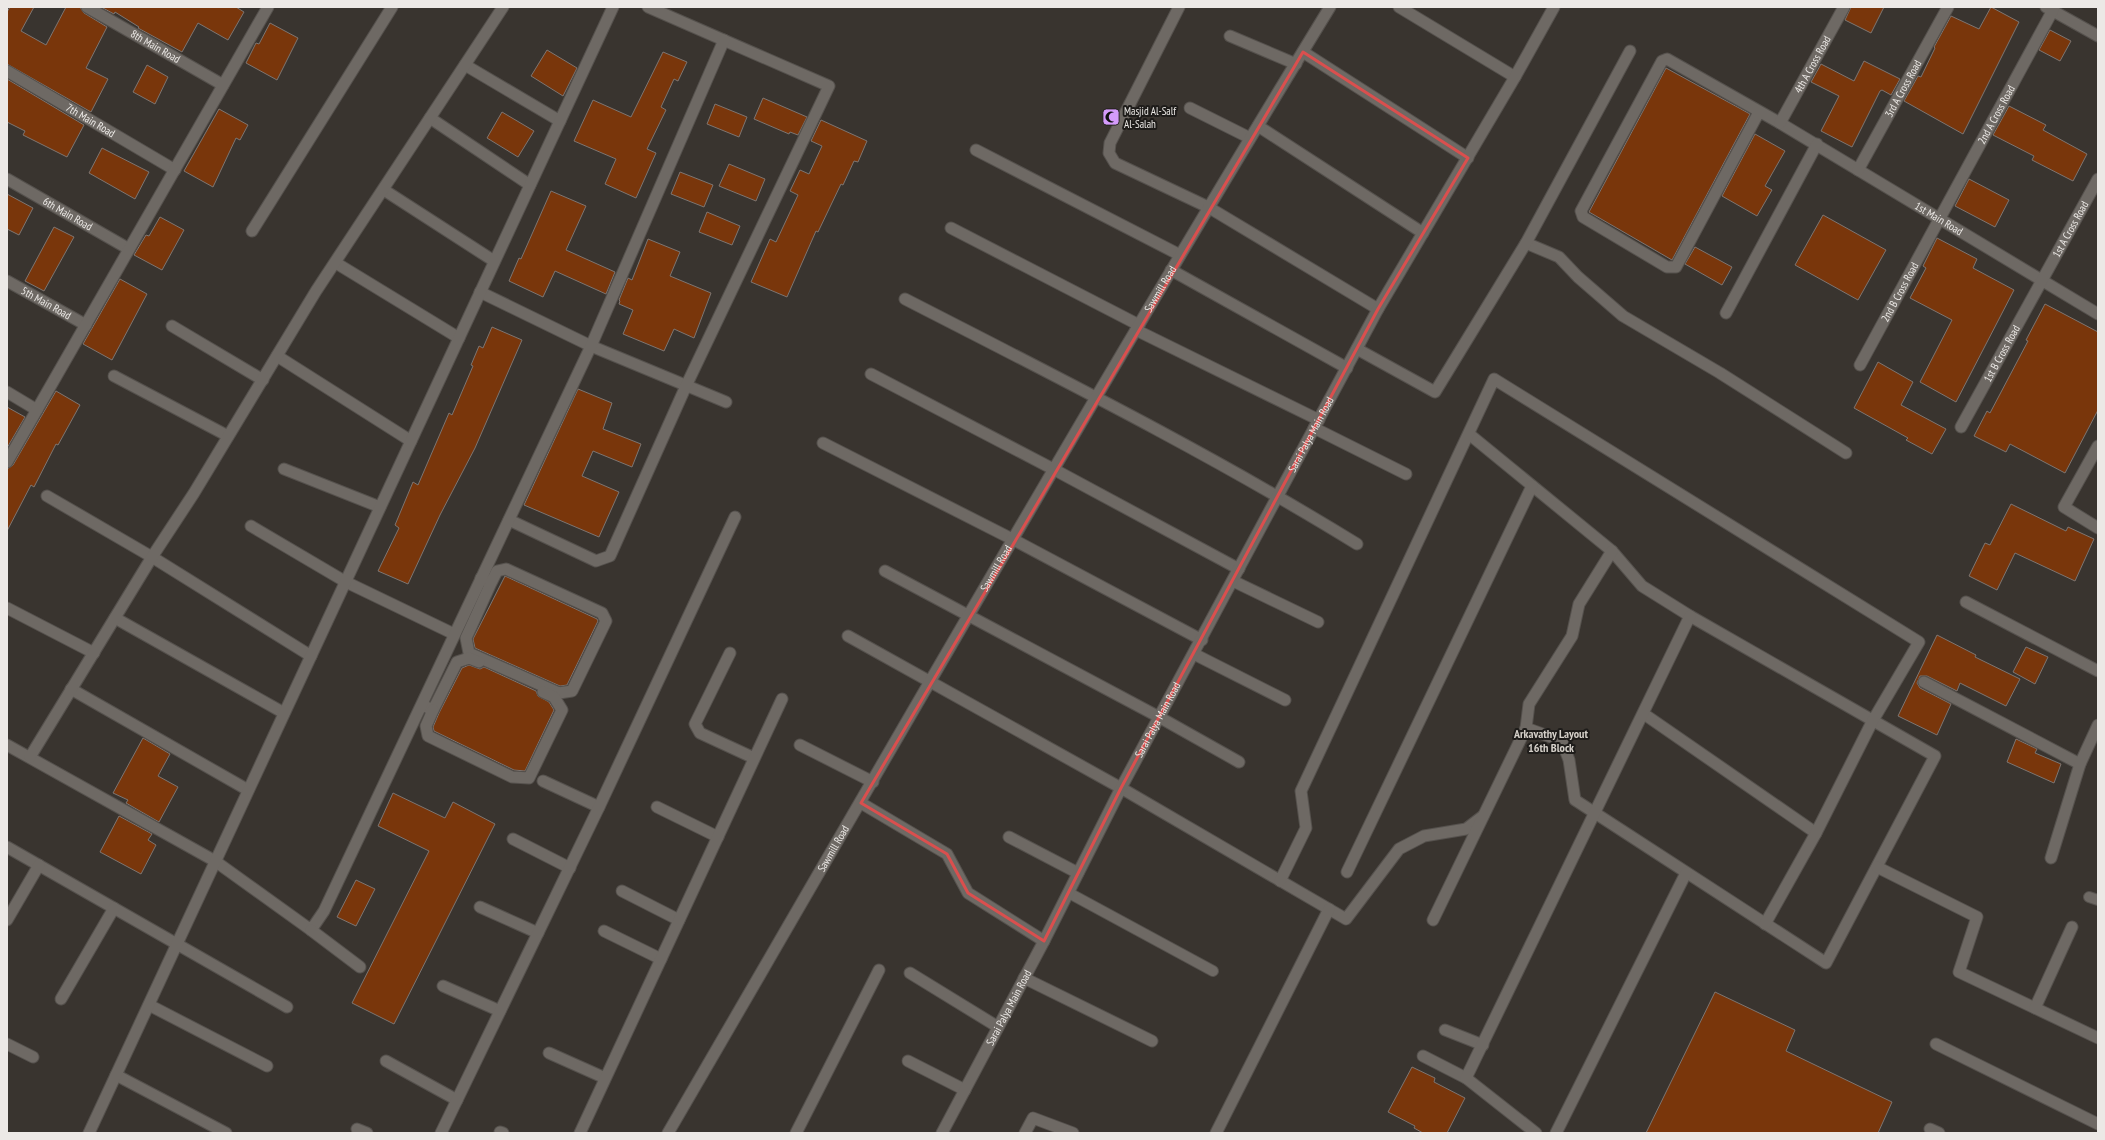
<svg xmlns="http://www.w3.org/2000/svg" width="2105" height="1140" font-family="'PT Sans Narrow',sans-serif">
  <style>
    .building { fill: #79360b; stroke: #7d7571 }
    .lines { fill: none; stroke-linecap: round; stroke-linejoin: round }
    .service-casing { stroke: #55514d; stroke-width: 12 }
    .minor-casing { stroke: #55514d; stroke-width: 13 }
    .service { stroke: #6e6964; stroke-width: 10 }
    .minor { stroke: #6e6964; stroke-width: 11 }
    .marked { fill: none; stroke: #da4f4e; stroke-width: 3; stroke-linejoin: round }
    .labels { text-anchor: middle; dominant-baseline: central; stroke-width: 4; stroke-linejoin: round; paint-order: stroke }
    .street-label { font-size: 11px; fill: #ece9e6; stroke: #1e1c1a }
    .poi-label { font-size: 11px; fill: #ece9e6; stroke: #1e1c1a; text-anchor: start }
    .neighbourhood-label { font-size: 12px; font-weight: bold; fill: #d5d0c9; stroke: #1e1c1a }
  </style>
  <rect width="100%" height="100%" fill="#39342f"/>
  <g class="building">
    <polygon points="10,7 34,7 21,31 46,45 66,7 80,7 84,13 107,27 86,68 108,79 91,112 7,64 7,12"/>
    <polygon points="101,7 236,7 244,12 228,40 198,23 182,52 138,28 139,27 115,12 114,14"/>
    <polygon points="1851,7 1884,7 1871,33 1845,20"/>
    <polygon points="1991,7 2019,22 1963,134 1904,101 1918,76 1921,77 1935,48 1934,47 1951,16 1979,29"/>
    <polygon points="270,23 298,38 277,80 246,63 256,43 259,44"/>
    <polygon points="2050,30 2071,41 2060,61 2039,50"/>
    <polygon points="547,50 577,68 563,96 531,76"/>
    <polygon points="663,52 687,62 678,81 674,79 661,107 666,110 647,149 656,153 636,198 605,184 616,159 574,141 593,100 631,117"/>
    <polygon points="1864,61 1900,79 1891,95 1882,90 1880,91 1852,147 1821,131 1839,96 1811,82 1821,64 1854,81"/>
    <polygon points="147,65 168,77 155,104 133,92"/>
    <polygon points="1666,68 1750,114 1672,260 1589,212"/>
    <polygon points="7,79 84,125 67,157 23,135 25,131 7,122"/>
    <polygon points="763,98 807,117 798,135 790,132 789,134 754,119"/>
    <polygon points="715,104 747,117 739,137 707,124"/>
    <polygon points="2009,106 2046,125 2043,130 2087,154 2073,181 2032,160 2034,156 1993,135"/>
    <polygon points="219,109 248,125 240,140 236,138 213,187 184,171"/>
    <polygon points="502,112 534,131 518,157 487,138"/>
    <polygon points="821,120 867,141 858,162 854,161 843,185 841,184 818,232 816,231 787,297 751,282 770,239 776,242 798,195 790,191 800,170 809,174 822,146 811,141"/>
    <polygon points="1755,134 1785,151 1765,186 1772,190 1757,216 1722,196"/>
    <polygon points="102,148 149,172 135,199 89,173"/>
    <polygon points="729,164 765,179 756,201 719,186"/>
    <polygon points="680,172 713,185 704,207 671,194"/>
    <polygon points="1969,179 2009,200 1995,227 1955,206"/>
    <polygon points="551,191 586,206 566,250 615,272 606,294 555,271 543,297 509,281 519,258 521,259"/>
    <polygon points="7,194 33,208 19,235 7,229"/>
    <polygon points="707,212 740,226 732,245 699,232"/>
    <polygon points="1823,215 1886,250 1858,300 1795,265"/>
    <polygon points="160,217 184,230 162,270 134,255 146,235 149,236"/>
    <polygon points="54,227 74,237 44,291 25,281"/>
    <polygon points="1937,238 1977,259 1973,268 2014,290 1956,402 1920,382 1952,320 1910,298 1926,268 1923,266"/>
    <polygon points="648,239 680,252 670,276 711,293 694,338 674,329 664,351 623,334 633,310 619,304 620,301 619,300 628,278 632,280"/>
    <polygon points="1695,247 1732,267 1722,285 1685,264"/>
    <polygon points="120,279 147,294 112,360 83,344"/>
    <polygon points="2045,304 2098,332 2098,410 2065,473 2010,444 2006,452 1974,436 1987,411 1990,413 2028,341 2026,340"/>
    <polygon points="492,327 522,340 475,448 440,515 408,584 378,571 399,528 395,525 413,482 418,485 449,413 452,415 473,366 471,365 479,346 483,348"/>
    <polygon points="1878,362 1913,382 1901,405 1946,429 1932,454 1906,440 1908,438 1854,408"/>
    <polygon points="578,389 612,403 603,429 641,444 632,467 593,451 582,476 619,492 599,537 524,505"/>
    <polygon points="56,391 80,405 58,445 56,444 34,487 31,485 7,531 7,469 13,465"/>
    <polygon points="7,407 25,417 7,448"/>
    <polygon points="2011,504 2066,531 2068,527 2094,539 2075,581 2015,553 1997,590 1969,576 1985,543 1990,545"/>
    <polygon points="505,576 597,619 598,621 567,685 560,686 475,648 473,639"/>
    <polygon points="1937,635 1976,655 1975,657 2020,679 2006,706 1960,683 1957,691 1927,676 1920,676 1917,683 1920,688 1951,704 1937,735 1898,716"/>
    <polygon points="2026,647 2048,657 2035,684 2013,672"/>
    <polygon points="469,665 480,669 484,667 536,691 538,696 549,702 554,710 525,771 514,770 434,731 433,727 439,713 462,668"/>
    <polygon points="143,738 170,754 158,776 178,787 159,822 126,803 128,800 113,793"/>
    <polygon points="2016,739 2037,749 2035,753 2061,764 2054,783 2007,762"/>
    <polygon points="393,793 445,818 453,802 495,824 394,1024 352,1003 429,851 378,826"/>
    <polygon points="119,816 152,834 148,840 156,845 141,874 100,852"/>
    <polygon points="356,880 375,889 356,926 337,917"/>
    <polygon points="1715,992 1795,1030 1786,1051 1892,1102 1878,1133 1646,1133"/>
    <polygon points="1412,1067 1435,1078 1434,1082 1465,1098 1447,1133 1423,1133 1414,1128 1415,1126 1388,1112"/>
  </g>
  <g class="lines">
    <g class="service-casing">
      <g id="service">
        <polyline points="1069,893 1213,971"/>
        <polyline points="2089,897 2098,900"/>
      </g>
    </g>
    <g class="minor-casing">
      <g id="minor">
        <path id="s1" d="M 87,7 L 223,85"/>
        <polyline points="1179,7 1110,143 1109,153 1115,163 1208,207 1378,309"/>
        <polyline points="1399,7 1515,77"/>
        <polyline points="2046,7 2098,36"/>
        <polyline points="1230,36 1296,64"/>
        <polyline points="1303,52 1468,158"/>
        <polyline points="465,65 560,121"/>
        <path id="s2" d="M 7,71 L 175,170"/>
        <polyline points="1190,108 1250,138"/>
        <path id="s3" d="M 1759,112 L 1676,267 L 1667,267 L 1583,217 L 1581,211 L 1662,61 L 1667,59 L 1780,123 L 2098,314"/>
        <polyline points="430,118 530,185"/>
        <path id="s4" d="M 1780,123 L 1844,7"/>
        <polyline points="1258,126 1423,233"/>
        <polyline points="976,150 1180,255"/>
        <path id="s5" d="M 1858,170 L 1948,7"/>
        <path id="s6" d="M 7,179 L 129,249"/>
        <polyline points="384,190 494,261"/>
        <polyline points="951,228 1139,325"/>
        <polyline points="252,231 392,7"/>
        <polyline points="1526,243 1559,257 1578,277 1623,316 1720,373 1846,453"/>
        <polyline points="336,263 459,338"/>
        <polyline points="1171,270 1347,368"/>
        <path id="s7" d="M 7,281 L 86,325"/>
        <polyline points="480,292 591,346 726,402"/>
        <path d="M 905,299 C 1057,377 1211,454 1357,544"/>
        <polyline points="1726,313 1817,144"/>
        <polyline points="172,326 263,380"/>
        <polyline points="1136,330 1319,420"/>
        <polyline points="1357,349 1435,392 1526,243 1630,51"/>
        <polyline points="277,356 411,441"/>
        <path id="s8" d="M 1860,365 L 2053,10"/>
        <polyline points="871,374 1055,470 1239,569"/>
        <polyline points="114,376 228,436"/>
        <polyline points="7,392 37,410"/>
        <path id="s9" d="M 1961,427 L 2098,179"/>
        <polyline points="1314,428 1406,474"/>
        <polyline points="1469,434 1612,551 1642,586 1690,616 1935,756 1826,963 1575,800 1569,760 1562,741 1526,728"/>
        <polyline points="823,443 1014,540 1202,640"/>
        <polyline points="2098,446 2064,507 2098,528"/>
        <polyline points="7,462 268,7"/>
        <polyline points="284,469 380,507"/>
        <polyline points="47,496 152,557 311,656"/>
        <polyline points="509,520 596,561 610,556 686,386 829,86 648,7"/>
        <polyline points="251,526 346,582 454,634"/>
        <polyline points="885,571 1159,717 1239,762"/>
        <polyline points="481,578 491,583 497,571 506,569 602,613 606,621 572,691 559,693 469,653 466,638 491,583"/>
        <polyline points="1233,581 1318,622"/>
        <polyline points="1966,602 2098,671"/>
        <polyline points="7,608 94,653"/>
        <polyline points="115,618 284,713"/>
        <polyline points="848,636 1121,788 1346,919 1399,849 1424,836 1466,829 1483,816"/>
        <polyline points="730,653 695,724 700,733 754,758"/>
        <polyline points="1194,654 1285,700"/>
        <polyline points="1924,682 2080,764"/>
        <polyline points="71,689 248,790"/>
        <polyline points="422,705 433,710 457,662 469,658 479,662"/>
        <polyline points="433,710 426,726 428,736 512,777 529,778 562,710 554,697 543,692"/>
        <polyline points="1644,714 1816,833"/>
        <polyline points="7,745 215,861 311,930 324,911 591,346 724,40"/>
        <polyline points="800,745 873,782"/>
        <polyline points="30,757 152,557 194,493 316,291 503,7"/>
        <polyline points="543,781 599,807"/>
        <polyline points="861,803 947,854 968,893 1044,941"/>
        <polyline points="657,807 718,837"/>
        <polyline points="1009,837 1078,873"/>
        <polyline points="513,839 570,868"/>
        <polyline points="7,847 287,1007"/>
        <polyline points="2051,858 2080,764 2098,725"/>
        <polyline points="1877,867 1977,917 1959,972 2098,1038"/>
        <polyline points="1347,872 1532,486"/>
        <polyline points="1280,881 1306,828 1301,791 1494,379 1919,642 1872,722 1816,833 1765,924"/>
        <polyline points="622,891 679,920"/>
        <polyline points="480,907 538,933"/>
        <polyline points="7,920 39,865"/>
        <polyline points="1433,920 1526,728 1529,704 1572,636 1579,604 1612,551"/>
        <polyline points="311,930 360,967"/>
        <polyline points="604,931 661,959"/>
        <polyline points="910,973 998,1027"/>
        <polyline points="1024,978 1152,1041"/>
        <polyline points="443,986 500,1011"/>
        <polyline points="61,999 114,908"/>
        <polyline points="149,1005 267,1066"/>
        <polyline points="2035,1008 2072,927"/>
        <polyline points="1445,1030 1483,1045"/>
        <polyline points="7,1044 33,1057"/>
        <polyline points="1936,1044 2098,1124"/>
        <polyline points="549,1053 605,1078"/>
        <polyline points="1423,1056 1466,1078"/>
        <polyline points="386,1061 457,1100"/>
        <polyline points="908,1061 965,1090"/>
        <polyline points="116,1075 226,1133"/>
        <polyline points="357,1129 367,1133"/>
        <polyline points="1930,1129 1939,1133"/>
        <polyline points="500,1132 503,1133"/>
        <polyline points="89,1133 613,7"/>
        <polyline points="441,1133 599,807 735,517"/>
        <polyline points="580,1133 782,699"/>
        <path id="s10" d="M 668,1133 C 887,757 1103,378 1330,7"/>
        <polyline points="796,1133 879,970"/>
        <path id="s11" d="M 942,1133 L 1044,941 L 1121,788 L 1378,309 L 1515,77 L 1554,7"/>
        <polyline points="1025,1133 1033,1118 1073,1133"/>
        <polyline points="1216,1133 1329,909"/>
        <polyline points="1536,1133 1466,1078 1690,616"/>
        <polyline points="1556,1133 1686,873"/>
      </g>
    </g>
    <use href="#service" class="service"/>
    <use href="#minor" class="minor"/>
  </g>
  <path class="marked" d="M 1303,52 L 1468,158 L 1378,309 L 1121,788 L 1044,941 L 968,893 L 947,854 L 861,803 Z"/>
  <defs>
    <g id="mosque-square" transform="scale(0.9)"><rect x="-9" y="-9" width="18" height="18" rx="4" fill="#d59bfb" stroke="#1e1c1a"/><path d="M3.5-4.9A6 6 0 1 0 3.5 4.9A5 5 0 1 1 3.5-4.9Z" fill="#111"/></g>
  </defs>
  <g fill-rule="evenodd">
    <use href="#mosque-square" x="1111" y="117"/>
  </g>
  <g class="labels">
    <g class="street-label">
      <text stroke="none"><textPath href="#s1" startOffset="79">8th Main Road</textPath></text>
      <text stroke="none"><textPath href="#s4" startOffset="67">4th A Cross Road</textPath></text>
      <text stroke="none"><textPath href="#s5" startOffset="93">3rd A Cross Road</textPath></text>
      <text stroke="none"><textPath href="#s8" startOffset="285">2nd A Cross Road</textPath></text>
      <text stroke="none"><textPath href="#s2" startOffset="97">7th Main Road</textPath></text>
      <text stroke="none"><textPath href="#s6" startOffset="70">6th Main Road</textPath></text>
      <text stroke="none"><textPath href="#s3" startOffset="780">1st Main Road</textPath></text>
      <text stroke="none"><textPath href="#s9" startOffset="226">1st A Cross Road</textPath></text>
      <text stroke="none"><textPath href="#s10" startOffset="977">Sawmill Road</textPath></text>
      <text stroke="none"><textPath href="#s8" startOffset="83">2nd B Cross Road</textPath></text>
      <text stroke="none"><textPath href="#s7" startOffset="45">5th Main Road</textPath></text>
      <text stroke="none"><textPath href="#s9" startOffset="84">1st B Cross Road</textPath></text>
      <text stroke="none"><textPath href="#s11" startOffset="790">Sarai Palya Main Road</textPath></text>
      <text stroke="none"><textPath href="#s10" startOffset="653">Sawmill Road</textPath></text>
      <text stroke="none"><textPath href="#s11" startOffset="466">Sarai Palya Main Road</textPath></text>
      <text stroke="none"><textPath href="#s10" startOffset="329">Sawmill Road</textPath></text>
      <text stroke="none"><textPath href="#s11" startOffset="142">Sarai Palya Main Road</textPath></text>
    </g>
    <g class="poi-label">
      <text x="1124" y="111">Masjid Al-Salf<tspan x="1124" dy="13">Al-Salah</tspan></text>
    </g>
    <g class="neighbourhood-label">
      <text x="1551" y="733">Arkavathy Layout<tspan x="1551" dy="14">16th Block</tspan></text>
    </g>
  </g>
  <rect width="2105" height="1140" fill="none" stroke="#ece9e6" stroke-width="16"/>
</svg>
